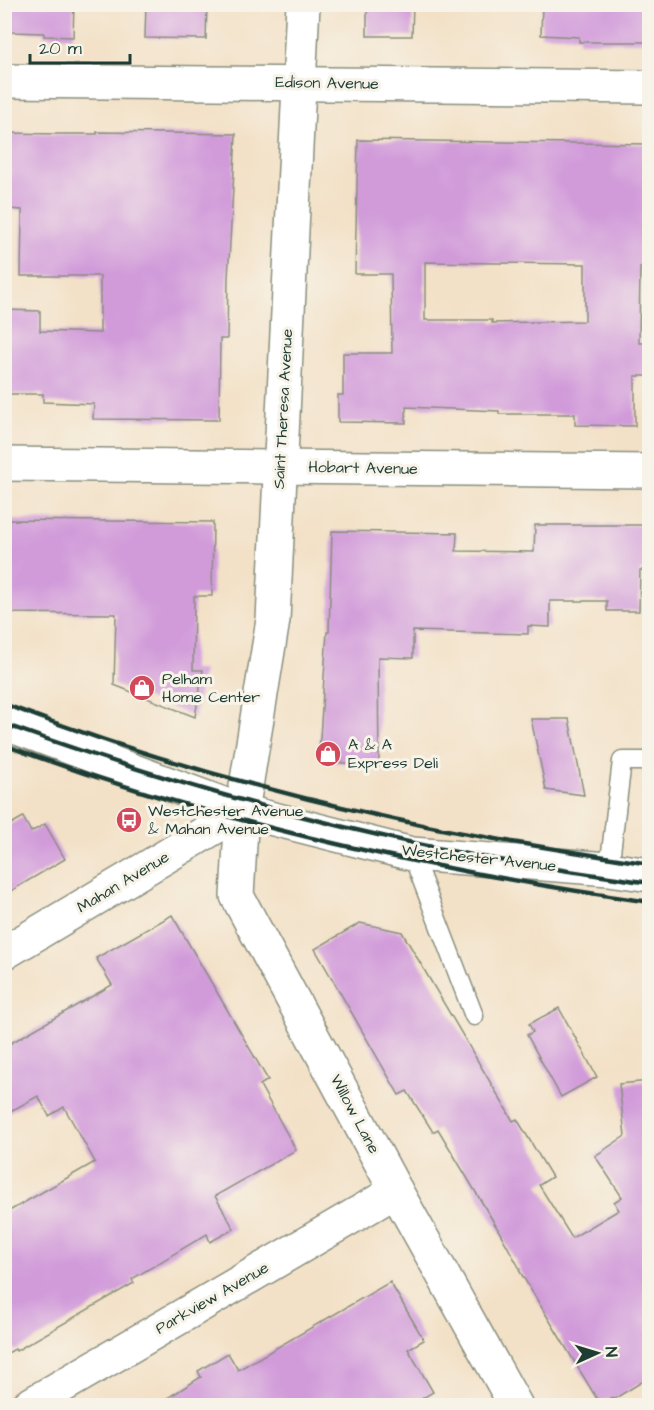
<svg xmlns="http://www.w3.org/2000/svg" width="654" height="1410" font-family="'Architects Daughter',sans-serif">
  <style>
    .building { fill: #d19bda; fill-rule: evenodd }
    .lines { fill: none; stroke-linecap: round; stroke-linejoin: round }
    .lane-casing { stroke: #898f7e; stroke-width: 21 }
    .street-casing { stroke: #898f7e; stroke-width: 36 }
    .secondary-casing { stroke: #898f7e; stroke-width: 36 }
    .lane { stroke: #fff; stroke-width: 18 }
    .street { stroke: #fff; stroke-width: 33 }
    .secondary { stroke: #fff; stroke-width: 33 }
    .rail { stroke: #1f3d34; stroke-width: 4.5 }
    .labels { text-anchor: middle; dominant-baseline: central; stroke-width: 6; stroke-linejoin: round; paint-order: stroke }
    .street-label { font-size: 16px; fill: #1f3d34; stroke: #f7f3e8 }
    .poi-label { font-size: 16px; fill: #1f3d34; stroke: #f7f3e8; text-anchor: start }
  </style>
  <rect width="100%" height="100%" fill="#f7f3e8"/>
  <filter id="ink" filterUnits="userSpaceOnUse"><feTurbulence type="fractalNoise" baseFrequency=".0167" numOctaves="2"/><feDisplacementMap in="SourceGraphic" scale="12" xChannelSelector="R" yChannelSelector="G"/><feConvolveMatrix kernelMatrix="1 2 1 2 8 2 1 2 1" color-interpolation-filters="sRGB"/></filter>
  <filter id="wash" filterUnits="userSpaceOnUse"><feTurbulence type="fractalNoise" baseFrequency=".008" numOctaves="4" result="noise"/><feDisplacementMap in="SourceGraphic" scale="24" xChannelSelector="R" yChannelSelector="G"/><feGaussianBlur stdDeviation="1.35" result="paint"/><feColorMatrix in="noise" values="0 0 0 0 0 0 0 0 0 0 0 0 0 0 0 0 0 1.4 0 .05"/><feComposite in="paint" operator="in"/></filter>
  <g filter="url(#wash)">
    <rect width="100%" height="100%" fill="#f3e1c7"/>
    <g id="blocks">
      <g class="building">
        <polygon points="11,4 74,4 73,37 44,36 44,33 10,32"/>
        <polygon points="146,4 207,4 206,39 145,38"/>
        <polygon points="367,4 413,4 412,36 367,36"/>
        <polygon points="542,4 650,4 650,42 579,42 579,37 541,35"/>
        <polygon points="97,132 236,134 228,278 227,339 220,339 219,420 93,419 94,404 43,402 43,394 4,394 4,310 40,311 40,331 100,333 100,276 21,276 22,210 9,209 9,133 56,134 97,134"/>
        <path d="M 358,140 L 650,144 L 650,267 L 640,267 L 639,343 L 650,343 L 650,376 L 635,376 L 635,426 L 575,425 L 575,414 L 499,414 L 499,411 L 406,407 L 406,423 L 338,422 L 338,395 L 343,395 L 343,353 L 392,353 L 391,274 L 355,274 ZM 425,262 L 585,264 L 585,321 L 492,323 L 492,320 L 425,320 Z"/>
        <polygon points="4,520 213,522 212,596 194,596 193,670 203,670 195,717 114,685 116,614 4,613"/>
        <polygon points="535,525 650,525 650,570 640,570 639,611 607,611 607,601 550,601 550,627 528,626 528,634 413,631 413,658 378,657 379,767 326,761 319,753 327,632 329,632 332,531 457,533 456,551 534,552"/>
        <polygon points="531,719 569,719 584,795 546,790"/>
        <polygon points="23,817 31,832 45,824 65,859 4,895 4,828"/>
        <polygon points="172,915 268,1080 260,1085 296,1150 215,1196 234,1229 210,1242 207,1234 132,1279 134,1283 16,1351 15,1349 4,1355 4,1214 95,1162 64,1107 49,1116 38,1096 4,1115 4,1047 112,985 96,958"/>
        <polygon points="360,923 402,932 513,1121 517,1119 552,1177 539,1185 572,1238 619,1210 614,1202 622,1197 595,1156 625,1136 619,1084 650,1081 650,1377 614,1399 612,1397 600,1404 519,1270 520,1269 496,1226 438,1129 433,1132 407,1091 399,1095 315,949"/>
        <polygon points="559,1008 597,1077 561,1097 527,1035 533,1032 529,1024"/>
        <polygon points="390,1282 424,1340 408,1349 433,1392 410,1406 155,1406 201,1377 198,1371 228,1353 238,1370"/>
      </g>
    </g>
  </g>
  <g filter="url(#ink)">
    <use href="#blocks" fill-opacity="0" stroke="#898f7e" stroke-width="1.5"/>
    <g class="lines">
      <g class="lane-casing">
        <g id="lane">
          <polyline points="412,854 474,1016"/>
          <polyline points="609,869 622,761 650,761"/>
        </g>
      </g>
      <g class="street-casing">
        <g id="street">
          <polyline points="303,4 273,620 242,811 237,896 396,1191 516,1406"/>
          <polyline points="4,81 650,87"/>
          <polyline points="4,464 650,471"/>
          <polyline points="4,953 242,811"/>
          <polyline points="28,1406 396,1191"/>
        </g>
      </g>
      <g class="secondary-casing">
        <polyline id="secondary" points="4,723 242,811 412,854 609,869 650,875"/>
      </g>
      <use href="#lane" class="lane"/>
      <use href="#street" class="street"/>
      <use href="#secondary" class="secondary"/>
      <g class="rail">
        <path d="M 4,704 C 122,749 244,785 367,813 C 460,835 555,849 650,864"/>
        <path d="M 4,724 C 152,777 303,821 456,852 C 520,865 585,873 650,883"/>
        <path d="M 4,745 C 212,822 431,871 650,902"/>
      </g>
    </g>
  </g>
  <defs>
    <g id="shop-disc" transform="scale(1.35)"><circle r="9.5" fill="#d1495b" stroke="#f7f3e8"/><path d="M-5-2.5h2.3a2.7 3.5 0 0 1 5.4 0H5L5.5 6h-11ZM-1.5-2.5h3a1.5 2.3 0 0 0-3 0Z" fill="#fff"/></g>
    <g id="bus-disc" transform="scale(1.35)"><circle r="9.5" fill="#d1495b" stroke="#f7f3e8"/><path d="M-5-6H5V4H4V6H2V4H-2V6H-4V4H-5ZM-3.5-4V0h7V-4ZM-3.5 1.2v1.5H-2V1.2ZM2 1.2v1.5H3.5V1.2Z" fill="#fff"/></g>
  </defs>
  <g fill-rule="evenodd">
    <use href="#shop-disc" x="142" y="688"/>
    <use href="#shop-disc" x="328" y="754"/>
    <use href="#bus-disc" x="129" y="820"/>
  </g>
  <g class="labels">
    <g class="street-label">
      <text transform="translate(327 83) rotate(1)">Edison Avenue</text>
      <text transform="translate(283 409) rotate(-87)">Saint Theresa Avenue</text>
      <text transform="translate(363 468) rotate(1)">Hobart Avenue</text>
      <text transform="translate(479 858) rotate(6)">Westchester Avenue</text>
      <text transform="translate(123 882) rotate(-31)">Mahan Avenue</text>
      <text transform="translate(355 1114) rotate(62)">Willow Lane</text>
      <text transform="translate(212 1298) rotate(-30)">Parkview Avenue</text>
    </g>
    <g class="poi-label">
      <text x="162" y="679">Pelham<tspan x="162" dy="18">Home Center</tspan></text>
      <text x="348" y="745">A &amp; A<tspan x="348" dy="18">Express Deli</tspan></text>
      <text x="148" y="811">Westchester Avenue<tspan x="148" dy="18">&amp; Mahan Avenue</tspan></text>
    </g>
  </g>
  <rect width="654" height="1410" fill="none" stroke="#f7f3e8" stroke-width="24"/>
  <g transform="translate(597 1353) rotate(86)" stroke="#f7f3e8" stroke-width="4.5" paint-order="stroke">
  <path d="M0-4.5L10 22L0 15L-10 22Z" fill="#1f3d34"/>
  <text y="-9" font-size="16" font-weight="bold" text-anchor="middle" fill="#1f3d34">N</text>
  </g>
  <path d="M30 54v9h100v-9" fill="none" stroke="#1f3d34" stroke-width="3"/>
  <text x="39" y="54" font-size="18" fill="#1f3d34" stroke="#f7f3e8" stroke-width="4.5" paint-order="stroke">20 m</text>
</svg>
